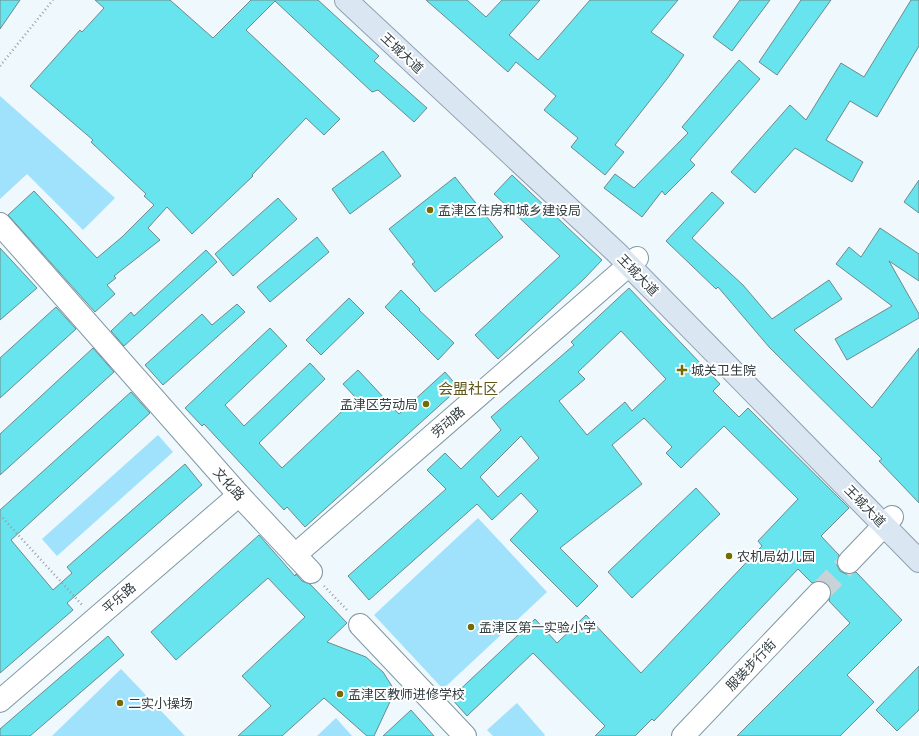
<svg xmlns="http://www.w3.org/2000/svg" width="919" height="736" font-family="'Archivo Narrow','Noto Sans SC',sans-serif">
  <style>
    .green { fill: #a0e1fc }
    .building { fill: #67e4ed; stroke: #6e8a8c; fill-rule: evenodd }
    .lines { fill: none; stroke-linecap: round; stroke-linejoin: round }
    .minor-tunnel { stroke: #c8d2d7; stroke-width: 22; stroke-dasharray: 22 11; stroke-linecap: butt }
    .minor-casing { stroke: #8098a3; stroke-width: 24 }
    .major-casing { stroke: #90a0af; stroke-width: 24 }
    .path { stroke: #96a0a5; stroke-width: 2.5; stroke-dasharray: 1 3; stroke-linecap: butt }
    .minor { stroke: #fff; stroke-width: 22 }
    .major { stroke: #dbe6f3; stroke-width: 22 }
    .poi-dot { fill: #756b03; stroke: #fff; stroke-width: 1.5 }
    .labels { text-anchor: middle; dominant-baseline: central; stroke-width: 4; stroke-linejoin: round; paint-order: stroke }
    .street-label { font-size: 13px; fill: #313c40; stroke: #fff }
    .poi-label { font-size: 13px; fill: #313c40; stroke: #fff; text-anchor: start }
    .quarter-label { font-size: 15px; fill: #5f571b; stroke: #fff }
  </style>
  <rect width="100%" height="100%" fill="#eef8fd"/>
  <g class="green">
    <polygon points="0,96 115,198 83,230 27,174 0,199"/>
    <polygon points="158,435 173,452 57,556 42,539"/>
    <polygon points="478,518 547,592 443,689 374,615"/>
    <polygon points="121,669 185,736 52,736"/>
    <polygon points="517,703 545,735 544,736 493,736 487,730"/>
    <polygon points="336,718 352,736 317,736"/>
  </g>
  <g class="building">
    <polygon points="0,0 20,0 0,29"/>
    <polygon points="95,0 170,0 213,38 251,0 318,0 379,56 374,61 427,108 414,122 378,90 372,92 275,1 246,30 340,119 324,135 306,118 252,175 253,176 192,234 167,207 148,228 160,240 114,276 116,278 107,285 115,294 95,312 8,215 34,191 97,258 122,237 154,205 144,196 146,194 91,142 93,140 30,86 80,30 82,32 104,8"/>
    <polygon points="426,0 467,0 486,17 502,0 540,0 509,35 538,60 590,0 678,0 651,32 684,55 667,79 615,145 624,152 605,175 571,147 578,138 544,110 556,96 516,62 508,72"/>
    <polygon points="740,0 770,0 732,51 713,37"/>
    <polygon points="801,0 831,0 777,75 759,62"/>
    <polygon points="911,0 919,0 919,46 877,117 850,101 826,140 863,162 852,182 795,148 755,193 731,172 790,105 806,120 841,63 864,77"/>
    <polygon points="739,60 760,79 690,160 695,165 665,195 662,191 642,217 604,188 615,174 634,188 688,133 682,127"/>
    <polygon points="383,151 401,176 350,214 332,189"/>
    <polygon points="512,175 602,260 584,279 498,359 475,335 560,256 494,194"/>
    <polygon points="455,177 503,237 435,292 412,264 415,262 389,229"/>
    <polygon points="919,180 919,213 904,202"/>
    <polygon points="712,192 724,203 692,238 743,285 772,319 829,280 842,299 794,330 872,408 919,348 919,503 879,461 882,459 769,347 718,287 716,289 666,241"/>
    <polygon points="278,198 297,219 233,276 215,254"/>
    <polygon points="880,228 919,254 919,281 889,261 919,314 919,318 847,360 835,339 892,306 836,264 849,247 861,257"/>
    <polygon points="317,237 329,252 270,302 257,287"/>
    <polygon points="0,248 37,288 0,320"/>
    <polygon points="206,250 217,262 124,346 111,331 131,312 134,316"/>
    <path d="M 629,288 L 720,384 L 713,391 L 739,417 L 748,408 L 849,508 L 821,536 L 839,555 L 837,565 L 840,571 L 846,574 L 856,572 L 902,620 L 847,675 L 874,702 L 840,736 L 737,736 L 850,623 L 829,601 L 831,590 L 828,584 L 822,581 L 812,583 L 798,569 L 654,721 L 652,719 L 635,736 L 595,736 L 605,726 L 533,653 L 467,716 L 451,698 L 535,619 L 557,643 L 586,615 L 641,673 L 762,546 L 758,541 L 798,499 L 724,426 L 681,468 L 666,453 L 672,447 L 644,418 L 612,445 L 642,484 L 560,548 L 598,586 L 577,607 L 510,540 L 538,511 L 521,493 L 492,520 L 477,504 L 369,600 L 348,576 L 446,489 L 427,470 L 445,453 L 461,469 L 501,430 L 491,417 L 574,345 L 571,342 ZM 621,331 L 666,379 L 632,411 L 625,402 L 587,435 L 559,401 L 585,379 L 578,372 ZM 521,436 L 539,458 L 498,497 L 480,477 Z"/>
    <polygon points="401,290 420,309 419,310 454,343 438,360 385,307"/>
    <polygon points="349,298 364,313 321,355 306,340"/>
    <polygon points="237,304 245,312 163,385 145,365 202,314 212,325"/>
    <polygon points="56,307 76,329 0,398 0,358"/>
    <polygon points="270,328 287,346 225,405 244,426 310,363 325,379 259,443 282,468 356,398 343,384 358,370 399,414 445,372 459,388 305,527 287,507 284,510 204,424 202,426 185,408"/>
    <polygon points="93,348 114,372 0,475 0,434"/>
    <polygon points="131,392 150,413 11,540 53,590 72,573 67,567 185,464 202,485 67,603 73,610 0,673 0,510"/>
    <polygon points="696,488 720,514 632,598 608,572"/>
    <polygon points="259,535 295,576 296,574 302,581 310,584 347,623 327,642 366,657 383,672 395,691 374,736 367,736 324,698 282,736 238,736 271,706 242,676 305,617 268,578 176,660 151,632"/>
    <polygon points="108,636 124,655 30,736 0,736 0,729"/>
    <polygon points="919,666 919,710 897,731 876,710"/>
    <polygon points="411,710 434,736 383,736"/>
  </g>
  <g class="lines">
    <polyline class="minor-tunnel" points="819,593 849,562"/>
    <g class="minor-casing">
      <g id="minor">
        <polyline points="0,224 239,495 311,572"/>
        <polyline points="295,555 637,258"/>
        <polyline points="849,562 892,517"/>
        <polyline points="360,625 465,736"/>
        <polyline points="0,701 239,495"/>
        <polyline points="683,736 819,593"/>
      </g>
    </g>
    <g class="major-casing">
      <polyline id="major" points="346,0 617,253 919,561"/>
    </g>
    <g class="path">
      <polyline points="0,66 53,0"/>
      <polyline points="0,515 83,606"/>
      <polyline points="324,586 348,611"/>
    </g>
    <use href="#minor" class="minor"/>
    <use href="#major" class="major"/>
  </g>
  <g class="poi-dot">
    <circle cx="430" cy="210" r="4"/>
    <path d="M680 364h4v4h4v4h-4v4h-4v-4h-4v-4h4z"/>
    <circle cx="426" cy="404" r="4"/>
    <circle cx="729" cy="556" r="4"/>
    <circle cx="471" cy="627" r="4"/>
    <circle cx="340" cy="694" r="4"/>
    <circle cx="120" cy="703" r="4"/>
  </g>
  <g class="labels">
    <g class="street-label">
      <text transform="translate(402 53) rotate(43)">王城大道</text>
      <text transform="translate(638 275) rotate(46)">王城大道</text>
      <text transform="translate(448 422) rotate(-41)">劳动路</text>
      <text transform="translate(229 484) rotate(48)">文化路</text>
      <text transform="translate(865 506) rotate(46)">王城大道</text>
      <text transform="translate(119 598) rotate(-41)">平乐路</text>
      <text transform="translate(751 665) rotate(-46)">服装步行街</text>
    </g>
    <g class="poi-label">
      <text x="438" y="210">孟津区住房和城乡建设局</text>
      <text x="691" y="370">城关卫生院</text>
      <text x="418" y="404" text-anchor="end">孟津区劳动局</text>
      <text x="737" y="556">农机局幼儿园</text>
      <text x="479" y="627">孟津区第一实验小学</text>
      <text x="348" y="694">孟津区教师进修学校</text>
      <text x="128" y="703">二实小操场</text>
    </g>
    <g class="quarter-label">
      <text x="468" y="388">会盟社区</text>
    </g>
  </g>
</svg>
